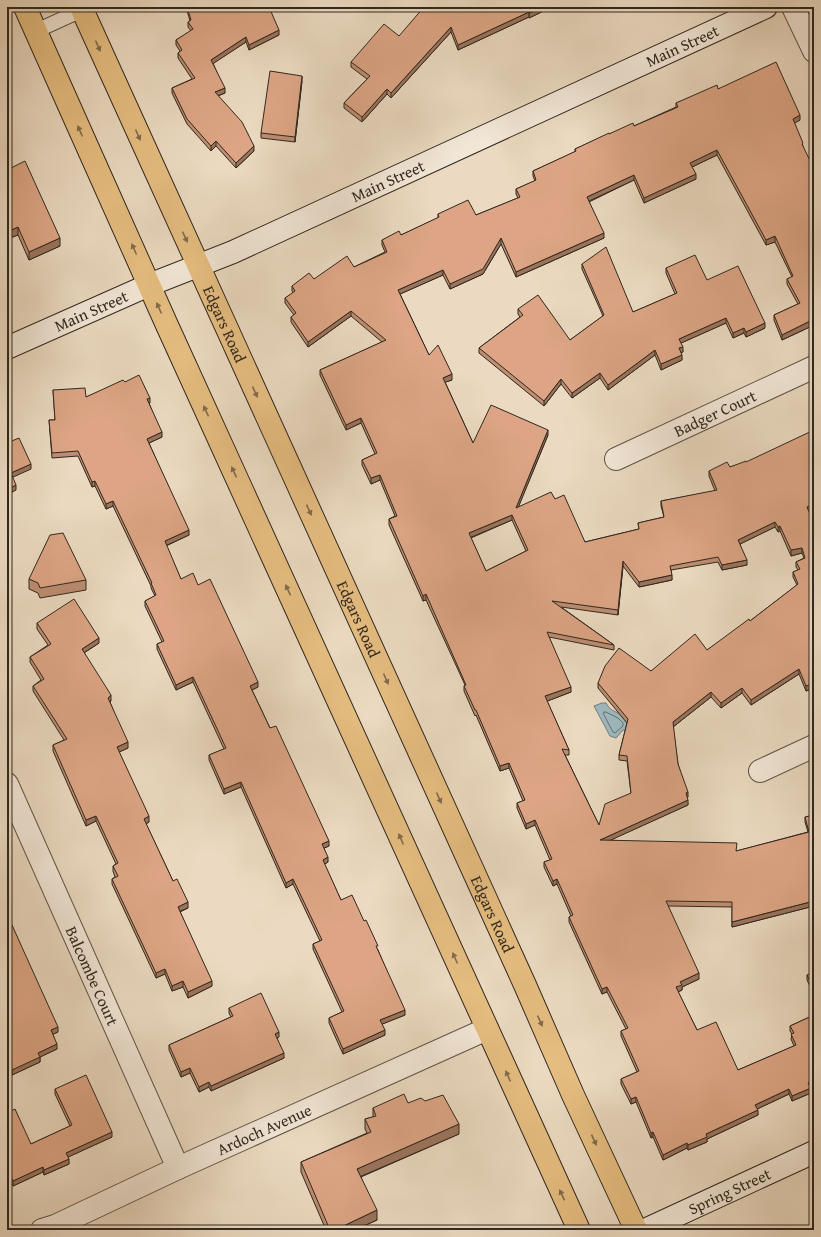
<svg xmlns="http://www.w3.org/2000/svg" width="821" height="1237" font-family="'Gentium Book Plus',serif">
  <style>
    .water { fill: #9eb8be; stroke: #727e7e }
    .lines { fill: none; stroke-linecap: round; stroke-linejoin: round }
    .shore { stroke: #67706e; stroke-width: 1 }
    .lane-casing { stroke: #5f5447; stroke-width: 16 }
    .street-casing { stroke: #5f5447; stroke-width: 24 }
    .secondary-casing { stroke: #30281e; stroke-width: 24 }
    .primary-casing { stroke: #30281e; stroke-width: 24 }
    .lane { stroke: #f2e7d7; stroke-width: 14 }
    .street { stroke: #f2e7d7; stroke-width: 22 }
    .secondary { stroke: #f2e7d7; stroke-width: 22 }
    .primary { stroke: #e6bd80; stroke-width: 22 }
    .wall { fill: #be8e72; stroke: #30281e; fill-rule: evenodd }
    .shaded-wall { fill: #9b745d; stroke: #30281e }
    .building { fill: #dda585; stroke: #30281e; fill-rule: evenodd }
    .oneway { fill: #826b4a }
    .labels { text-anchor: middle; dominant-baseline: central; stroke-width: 3; stroke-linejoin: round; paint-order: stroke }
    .street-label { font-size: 16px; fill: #30281e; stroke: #f2e7d7 }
  </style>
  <rect width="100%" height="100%" fill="#ebdac1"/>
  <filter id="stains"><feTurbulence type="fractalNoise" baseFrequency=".005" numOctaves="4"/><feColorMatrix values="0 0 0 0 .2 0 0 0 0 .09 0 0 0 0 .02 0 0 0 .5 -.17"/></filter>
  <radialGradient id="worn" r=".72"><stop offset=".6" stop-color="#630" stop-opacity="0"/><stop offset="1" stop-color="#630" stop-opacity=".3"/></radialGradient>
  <path class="water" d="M 602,703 L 606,703 C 610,711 615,711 622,715 C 625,717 627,720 630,722 L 626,730 L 623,730 L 616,738 L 610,736 L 594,706 Z"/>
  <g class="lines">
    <polygon class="shore" points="604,712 606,712 618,718 623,723 623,726 615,733 613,732 604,715"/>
    <g class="lane-casing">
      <polyline id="lane" points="36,31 82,10"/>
    </g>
    <g class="street-casing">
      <g id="street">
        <polyline points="793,7 814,51"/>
        <path id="s1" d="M 616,459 L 814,367"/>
        <polyline points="760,771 814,746"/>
        <path id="s2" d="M 7,784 L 178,1168"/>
        <path id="s3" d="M 42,1230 L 55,1226 L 178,1168 L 487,1029"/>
      </g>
    </g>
    <g class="secondary-casing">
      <g id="secondary">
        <path id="s4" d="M 7,348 L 149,285 L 233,252 L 766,7"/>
        <path id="s5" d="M 645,1230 L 814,1152"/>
      </g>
    </g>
    <g class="primary-casing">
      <g id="primary">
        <polyline points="25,7 166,323 579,1230"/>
        <path id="s6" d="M 81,7 L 525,985 L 573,1095 L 636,1230"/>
      </g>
    </g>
    <use href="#lane" class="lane"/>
    <use href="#street" class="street"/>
    <use href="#secondary" class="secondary"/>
    <use href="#primary" class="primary"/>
  </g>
  <g class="wall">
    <polygon points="186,7 269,7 279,35 249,50 246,42 213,63 225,93 218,96 254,151 236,168 216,146 211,151 187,124 172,93 172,88 192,79 178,58 178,53 180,51 176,45 176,40 191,31 188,27 188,22 190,21"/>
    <polygon points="552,7 529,18 529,17 458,50 451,32 391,98 387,94 362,122 344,108 344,103 367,79 351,67 351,62 399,36"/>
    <polygon points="302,81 295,142 261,138 261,133"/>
    <path d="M 718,89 L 800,120 L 794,123 L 803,146 L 814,325 L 782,340 L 774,320 L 774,315 L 798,304 L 787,284 L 787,279 L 792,277 L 775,242 L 766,245 L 717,155 L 692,167 L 696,179 L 644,203 L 634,180 L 589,202 L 604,238 L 516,277 L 501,244 L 483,274 L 450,289 L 443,275 L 400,294 L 429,355 L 452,380 L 445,382 L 473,443 L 548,435 L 518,507 L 555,499 L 585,542 L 639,529 L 638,523 L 664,517 L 661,506 L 661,501 L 715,491 L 709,476 L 709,471 L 730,467 L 746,462 L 814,509 L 809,512 L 814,524 L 814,688 L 806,691 L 799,674 L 751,705 L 742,693 L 721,708 L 711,697 L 673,727 L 678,764 L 688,797 L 687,797 L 688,805 L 610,840 L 737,851 L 808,832 L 805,822 L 805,817 L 814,815 L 814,906 L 732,927 L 732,907 L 668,906 L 699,979 L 682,987 L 682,990 L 678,992 L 697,1030 L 738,1070 L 794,1046 L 791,1039 L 792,1034 L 790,1031 L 790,1026 L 814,1015 L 814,1085 L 810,1087 L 811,1093 L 792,1101 L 789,1094 L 757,1109 L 758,1115 L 707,1139 L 707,1142 L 688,1150 L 687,1148 L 663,1160 L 653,1137 L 651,1138 L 636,1102 L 631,1104 L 621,1084 L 621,1079 L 637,1072 L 621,1036 L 621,1031 L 626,1029 L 607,992 L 602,994 L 569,922 L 569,917 L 571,916 L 557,884 L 553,886 L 544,867 L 544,862 L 550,860 L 535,825 L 526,829 L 517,808 L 517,803 L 523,801 L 509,768 L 500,771 L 476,715 L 475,716 L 464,691 L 464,686 L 465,685 L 426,600 L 423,601 L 389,525 L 389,519 L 395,516 L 380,480 L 371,484 L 362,465 L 362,460 L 375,454 L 361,423 L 346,430 L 320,375 L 320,370 L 382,342 L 351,316 L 308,347 L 291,322 L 291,317 L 294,315 L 285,303 L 285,298 L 293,293 L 292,291 L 292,286 L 314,279 L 354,267 L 385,252 L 382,245 L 382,240 L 401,235 L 438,218 L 438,214 L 476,215 L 518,198 L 516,194 L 516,189 L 535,181 L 533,176 L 533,171 L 575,152 L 575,149 L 609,134 L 634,126 L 676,107 L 676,103 ZM 512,520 L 526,551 L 486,571 L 471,538 ZM 775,527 L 778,532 L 780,531 L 791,556 L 802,553 L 804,558 L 796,562 L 796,567 L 798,570 L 793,572 L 793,577 L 797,585 L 750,621 L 707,650 L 651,671 L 598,683 L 598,688 L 627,723 L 619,755 L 619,760 L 627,761 L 631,793 L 599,825 L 565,755 L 569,755 L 569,750 L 547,701 L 571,692 L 549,637 L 614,650 L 614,645 L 561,607 L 618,615 L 623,566 L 639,587 L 672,580 L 671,570 L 718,562 L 722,570 L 747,565 L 740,544 Z"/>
    <polygon points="7,170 60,246 29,260 18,235 7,239"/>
    <polygon points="582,264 633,312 675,294 666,273 666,268 707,280 765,328 746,337 744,333 733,338 726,323 681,343 683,352 681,352 682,360 661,370 655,355 608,390 600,378 572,398 561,384 544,406 479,353 479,348 520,317 518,314 518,309 570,340 603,316 582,269"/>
    <polygon points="125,382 150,403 149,403 162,437 149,443 189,535 166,546 181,579 198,585 258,687 252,690 270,728 329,846 324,848 328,862 324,864 341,900 378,950 405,1015 382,1024 385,1035 343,1054 329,1023 329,1018 342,1012 313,949 313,944 320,941 293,884 286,888 241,787 224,794 209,760 209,755 224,749 193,682 176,690 157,649 157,644 162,642 145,606 145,601 155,596 151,588 151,586 113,506 106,509 95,486 92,487 78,456 52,458 49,420 55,420 53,390 86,397"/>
    <polygon points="29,579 86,580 86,590 40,598 38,593 29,589"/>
    <polygon points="37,623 99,643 84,653 111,701 110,702 128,748 119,752 149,822 146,824 173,881 188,908 180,912 212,986 188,998 183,987 172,991 165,974 156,978 112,884 112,879 115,877 113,871 113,866 116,864 96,821 86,826 53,751 53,745 64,740 33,691 33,686 41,680 30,662 30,657 48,645 37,629"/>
    <polygon points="7,914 58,1032 53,1034 57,1049 40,1057 40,1062 12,1075 7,1063"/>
    <polygon points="814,972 814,995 807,980 807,975"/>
    <polygon points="229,1008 279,1037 277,1038 284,1058 211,1091 209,1087 199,1092 190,1073 181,1077 169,1050 169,1045 231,1017 229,1013"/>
    <polygon points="55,1089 112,1137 68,1157 69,1164 44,1175 43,1172 13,1186 7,1173 7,1113 31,1144 70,1126 55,1094"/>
    <polygon points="408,1103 459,1134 361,1177 377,1220 355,1230 326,1230 301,1172 301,1162 367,1133 365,1129 365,1119 373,1117 373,1108"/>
  </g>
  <g class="shaded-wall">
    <polygon points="541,7 552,7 529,18 529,13"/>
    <polygon points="529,12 529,17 458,50 458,45"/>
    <polygon points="451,27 451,32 391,98 391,93"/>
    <polygon points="279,30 279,35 249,50 249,45"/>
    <polygon points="246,37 246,42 211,65 211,60"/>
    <polygon points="302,76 302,81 295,142 295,137"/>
    <polygon points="225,88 225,93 215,97 215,92"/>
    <polygon points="387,89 387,94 362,122 362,117"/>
    <polygon points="800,115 800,120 793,124 793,119"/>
    <polygon points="216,141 216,146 211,151 211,146"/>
    <polygon points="254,146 254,151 236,168 236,163"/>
    <polygon points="717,150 717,155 690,168 690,163"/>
    <polygon points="696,174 696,179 644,203 644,198"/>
    <polygon points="634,175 634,180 587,202 587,197"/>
    <polygon points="18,227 18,235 7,239 7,232"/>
    <polygon points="604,233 604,238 516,277 516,272"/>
    <polygon points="775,236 775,242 766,245 766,240"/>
    <polygon points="60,238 60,246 29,260 29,252"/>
    <polygon points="501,238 501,244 483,274 450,289 450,284"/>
    <polygon points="443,270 443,275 398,295 398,290"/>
    <polygon points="351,311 351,316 308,347 308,342"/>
    <polygon points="726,318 726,323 679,344 679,339"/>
    <polygon points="814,319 814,325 782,340 782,335"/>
    <polygon points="765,323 765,328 746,337 746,332"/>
    <polygon points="744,328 744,333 733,338 733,333"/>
    <polygon points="683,347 683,352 679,353 679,348"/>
    <polygon points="655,350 655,355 608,390 608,385"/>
    <polygon points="682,355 682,360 661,370 661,364"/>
    <polygon points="600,373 600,378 572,398 572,393"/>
    <polygon points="452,374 452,380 443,383 443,378"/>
    <polygon points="561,379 561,384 544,406 544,401"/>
    <polygon points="150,398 150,403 147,404 147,399"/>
    <polygon points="361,418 361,423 346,430 346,425"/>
    <polygon points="548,430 548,435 516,513 516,508"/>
    <polygon points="162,432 162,437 147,444 147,439"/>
    <polygon points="31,464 31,469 11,478 11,473"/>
    <polygon points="380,475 380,480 371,484 371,478"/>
    <polygon points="95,481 95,486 92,487 92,482"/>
    <polygon points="16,485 16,490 7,495 7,490"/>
    <polygon points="113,501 113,506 106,509 106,504"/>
    <polygon points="814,504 814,509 807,513 807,507"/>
    <polygon points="512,515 512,520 469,538 469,533"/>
    <polygon points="775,522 775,527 738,545 738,540"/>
    <polygon points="780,526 780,531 778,532 778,527"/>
    <polygon points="189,530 189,535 165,546 165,541"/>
    <polygon points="802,548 802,553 791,556 791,550"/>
    <polygon points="747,560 747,565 722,570 722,565"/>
    <polygon points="623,561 623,566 618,615 618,610"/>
    <polygon points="672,575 672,580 639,587 639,582"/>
    <polygon points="426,594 426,600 423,601 423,596"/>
    <polygon points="99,638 99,643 82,654 82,649"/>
    <polygon points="799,669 799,674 751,705 751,700"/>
    <polygon points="193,677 193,682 176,690 176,685"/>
    <polygon points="258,682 258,687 250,691 250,686"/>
    <polygon points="814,683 814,688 806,691 806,686"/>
    <polygon points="571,687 571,692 545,702 545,696"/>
    <polygon points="742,688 742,693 721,708 721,703"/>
    <polygon points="711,692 711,697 673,727 673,722"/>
    <polygon points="111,695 111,701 108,703 108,698"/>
    <polygon points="128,742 128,748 117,753 117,747"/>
    <polygon points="509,763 509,768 500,771 500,766"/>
    <polygon points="241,782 241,787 224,794 224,789"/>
    <polygon points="688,792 688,797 686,798 686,793"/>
    <polygon points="688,800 688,805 600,845 600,840"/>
    <polygon points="96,816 96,821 86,826 86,820"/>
    <polygon points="149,816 149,822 144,825 144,819"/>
    <polygon points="535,820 535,825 526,829 526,824"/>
    <polygon points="329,841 329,846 322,849 322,844"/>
    <polygon points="328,857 328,862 323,865 323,860"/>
    <polygon points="293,879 293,884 286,888 286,883"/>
    <polygon points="557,879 557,884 553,886 553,881"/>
    <polygon points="814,901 814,906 732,927 732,922"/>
    <polygon points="188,902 188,908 178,912 178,907"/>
    <polygon points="165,969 165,974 156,978 156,973"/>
    <polygon points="699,973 699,979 682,987 682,990 676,993 676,987 680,982"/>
    <polygon points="183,981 183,987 172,991 172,986"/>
    <polygon points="212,981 212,986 188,998 188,992"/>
    <polygon points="607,987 607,992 602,994 602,989"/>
    <polygon points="405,1010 405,1015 380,1025 380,1020"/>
    <polygon points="58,1027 58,1032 51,1035 51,1030"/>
    <polygon points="385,1030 385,1035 343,1054 343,1049"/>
    <polygon points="279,1032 279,1037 275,1039 275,1034"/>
    <polygon points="57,1044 57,1049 40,1057 40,1062 12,1075 12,1070 38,1053"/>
    <polygon points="284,1053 284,1058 211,1091 211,1086"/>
    <polygon points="190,1068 190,1073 181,1077 181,1072"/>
    <polygon points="814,1080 814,1085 808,1088 808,1083"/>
    <polygon points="209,1082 209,1087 199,1092 199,1087"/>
    <polygon points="811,1088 811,1093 792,1101 792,1096"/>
    <polygon points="789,1089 789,1094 755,1110 755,1105"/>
    <polygon points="636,1097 636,1102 631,1104 631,1099"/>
    <polygon points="758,1110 758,1115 707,1139 707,1142 688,1150 688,1145 706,1134"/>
    <polygon points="459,1124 459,1134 357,1178 357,1169"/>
    <polygon points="112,1132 112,1137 66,1158 66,1153"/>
    <polygon points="653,1132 653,1137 651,1138 651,1133"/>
    <polygon points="687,1143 687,1148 663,1160 663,1155"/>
    <polygon points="69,1159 69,1164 44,1175 44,1170"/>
    <polygon points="43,1167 43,1172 13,1186 13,1181"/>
    <polygon points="377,1210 377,1220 355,1230 335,1230"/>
  </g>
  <g class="building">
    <polygon points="187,7 269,7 279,30 249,45 246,37 211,60 225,88 215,92 242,122 254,146 236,163 216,141 211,146 187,119 172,88 195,78 178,53 182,50 176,40 193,29 188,22 191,20"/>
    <polygon points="424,7 541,7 529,13 529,12 458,45 451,27 391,93 387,89 362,117 344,103 370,76 351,62 384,24 399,36"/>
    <path d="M 776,62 L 800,115 L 793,119 L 803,143 L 802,144 L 814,169 L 814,319 L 782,335 L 774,315 L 800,303 L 787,279 L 793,276 L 775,236 L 766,240 L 717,150 L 690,163 L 696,174 L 644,198 L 634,175 L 587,197 L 604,233 L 516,272 L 501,238 L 483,269 L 450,284 L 443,270 L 398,290 L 429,355 L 438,345 L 452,374 L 443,378 L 473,443 L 491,405 L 548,430 L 516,508 L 551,492 L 555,499 L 564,495 L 585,542 L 639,529 L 638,523 L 664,517 L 661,501 L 717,490 L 709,471 L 727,462 L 730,467 L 746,461 L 746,462 L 814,430 L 814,504 L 807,507 L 814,524 L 814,683 L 806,686 L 799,669 L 751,700 L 742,688 L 721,703 L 711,692 L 673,722 L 678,764 L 688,792 L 686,793 L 688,800 L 600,840 L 737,843 L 736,851 L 809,832 L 805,817 L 814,815 L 814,901 L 732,922 L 732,902 L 666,901 L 699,973 L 680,982 L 682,985 L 676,987 L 697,1030 L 716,1022 L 738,1070 L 796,1045 L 791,1034 L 794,1033 L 790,1026 L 814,1015 L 814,1080 L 808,1083 L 811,1088 L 792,1096 L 789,1089 L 755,1105 L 758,1110 L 706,1134 L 707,1137 L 688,1145 L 687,1143 L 663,1155 L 653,1132 L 651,1133 L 636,1097 L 631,1099 L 621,1079 L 639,1071 L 621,1031 L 628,1028 L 607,987 L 602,989 L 569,917 L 573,915 L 557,879 L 553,881 L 544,862 L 552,859 L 535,820 L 526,824 L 517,803 L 525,800 L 509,763 L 500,766 L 476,710 L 475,710 L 464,686 L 466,685 L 426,594 L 423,596 L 389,519 L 397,516 L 380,475 L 371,478 L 362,460 L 377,453 L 361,418 L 346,425 L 320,370 L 386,340 L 351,311 L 308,342 L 291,317 L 296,313 L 285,298 L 295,291 L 292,286 L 309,273 L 314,279 L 347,256 L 354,267 L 387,252 L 382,240 L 399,231 L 401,235 L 439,217 L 438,214 L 468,200 L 476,215 L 520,197 L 516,189 L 536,180 L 533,171 L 576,151 L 575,149 L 609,133 L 609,134 L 633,123 L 634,126 L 678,107 L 676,103 L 717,85 L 718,89 ZM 512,515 L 528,550 L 486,571 L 469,533 ZM 775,522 L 778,527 L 780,526 L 791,550 L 802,548 L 805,558 L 796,562 L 800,569 L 793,572 L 798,584 L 750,621 L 749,619 L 707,650 L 695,634 L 651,671 L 619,648 L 605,666 L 598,683 L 628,719 L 619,755 L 627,756 L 631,793 L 605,804 L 599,825 L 562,749 L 569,750 L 545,696 L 571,687 L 547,632 L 614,645 L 552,601 L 618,610 L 623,561 L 639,582 L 672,575 L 670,566 L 718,557 L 722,565 L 747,560 L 738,540 Z"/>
    <polygon points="270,71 302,76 295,137 261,133"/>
    <polygon points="25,161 60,238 29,252 18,227 7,232 7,170"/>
    <polygon points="606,247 633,312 677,293 666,268 695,255 707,280 738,266 765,323 746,332 744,328 733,333 726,318 679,339 683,347 679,348 682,355 661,364 655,350 608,385 600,373 572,393 561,379 544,401 479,348 523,315 518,309 538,295 570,340 604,315 582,264"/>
    <polygon points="139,375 150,398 147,399 162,432 147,439 189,530 165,541 181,579 193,573 198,585 210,579 258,682 250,686 270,728 276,726 329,841 322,844 328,857 323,860 341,900 352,895 364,921 366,920 378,946 376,946 405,1010 380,1020 385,1030 343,1049 329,1018 344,1011 313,944 322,940 293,879 286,883 241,782 224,789 209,755 226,748 193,677 176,685 157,644 164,641 145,601 156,595 151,583 152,583 113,501 106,504 95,481 92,482 78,451 52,453 49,420 55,420 53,390 85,388 86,397 123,380 125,382"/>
    <polygon points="19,438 31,464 11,473 16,485 7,490 7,443"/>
    <polygon points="63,533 86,580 40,588 38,583 29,579 50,535"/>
    <polygon points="74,599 99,638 82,649 111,695 108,698 128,742 117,747 149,816 144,819 173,881 177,879 188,902 178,907 212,981 188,992 183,981 172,986 165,969 156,973 112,879 118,876 113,866 118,863 96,816 86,820 53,745 67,739 33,686 44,679 30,657 51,644 37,623"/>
    <polygon points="7,914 58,1027 51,1030 57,1044 38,1053 40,1057 12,1070 7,1058"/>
    <polygon points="814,972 814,990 807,975"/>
    <polygon points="261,993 279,1032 275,1034 284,1053 211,1086 209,1082 199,1087 190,1068 181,1072 169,1045 233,1016 229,1008"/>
    <polygon points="86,1075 112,1132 66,1153 69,1159 44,1170 43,1167 13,1181 7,1168 7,1113 15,1109 31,1144 72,1125 55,1089"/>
    <polygon points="404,1094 408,1103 421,1098 425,1101 443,1095 459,1124 357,1169 377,1210 335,1230 330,1230 301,1162 371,1132 365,1119 376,1116 373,1108"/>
  </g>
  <defs><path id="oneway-solid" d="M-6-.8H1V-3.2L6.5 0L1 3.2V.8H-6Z"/></defs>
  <g class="oneway">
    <use href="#oneway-solid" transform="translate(98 46) rotate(66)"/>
    <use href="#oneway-solid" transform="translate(80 131) rotate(-114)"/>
    <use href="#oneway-solid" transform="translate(138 135) rotate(66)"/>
    <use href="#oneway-solid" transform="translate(185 237) rotate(65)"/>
    <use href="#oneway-solid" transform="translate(134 249) rotate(-114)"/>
    <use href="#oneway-solid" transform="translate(159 308) rotate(-114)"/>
    <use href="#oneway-solid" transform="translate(255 392) rotate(65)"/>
    <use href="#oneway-solid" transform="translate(206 411) rotate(-115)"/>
    <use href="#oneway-solid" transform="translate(234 472) rotate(-115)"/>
    <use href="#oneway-solid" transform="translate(309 510) rotate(65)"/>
    <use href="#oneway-solid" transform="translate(288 590) rotate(-115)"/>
    <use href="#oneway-solid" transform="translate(386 679) rotate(66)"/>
    <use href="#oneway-solid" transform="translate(439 798) rotate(66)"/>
    <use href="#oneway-solid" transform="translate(401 839) rotate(-114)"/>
    <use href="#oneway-solid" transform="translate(455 958) rotate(-114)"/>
    <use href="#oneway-solid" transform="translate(540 1021) rotate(66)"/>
    <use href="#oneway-solid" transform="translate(508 1076) rotate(-114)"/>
    <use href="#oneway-solid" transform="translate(594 1140) rotate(65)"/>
    <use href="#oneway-solid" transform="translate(562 1195) rotate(-115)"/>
  </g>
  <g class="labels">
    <g class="street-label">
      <text stroke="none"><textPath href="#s4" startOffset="740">Main Street</textPath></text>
      <text stroke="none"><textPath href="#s4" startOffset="416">Main Street</textPath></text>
      <text stroke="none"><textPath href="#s4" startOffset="92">Main Street</textPath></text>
      <text stroke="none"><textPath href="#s6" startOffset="348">Edgars Road</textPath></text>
      <text stroke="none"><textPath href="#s1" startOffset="109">Badger Court</textPath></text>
      <text stroke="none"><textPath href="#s6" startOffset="672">Edgars Road</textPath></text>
      <text stroke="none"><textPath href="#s6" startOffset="996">Edgars Road</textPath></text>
      <text stroke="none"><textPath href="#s2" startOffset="210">Balcombe Court</textPath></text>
      <text stroke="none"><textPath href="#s3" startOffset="244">Ardoch Avenue</textPath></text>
      <text stroke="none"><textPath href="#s5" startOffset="93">Spring Street</textPath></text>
    </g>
  </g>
  <rect width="821" height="1237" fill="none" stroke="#ebdac1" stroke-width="24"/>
  <rect x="8" y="8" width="805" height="1221" fill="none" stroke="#30281e" stroke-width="2"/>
  <rect x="12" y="12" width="797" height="1213" fill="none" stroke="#30281e"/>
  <rect width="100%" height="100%" filter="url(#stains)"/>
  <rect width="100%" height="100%" fill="url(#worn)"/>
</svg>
